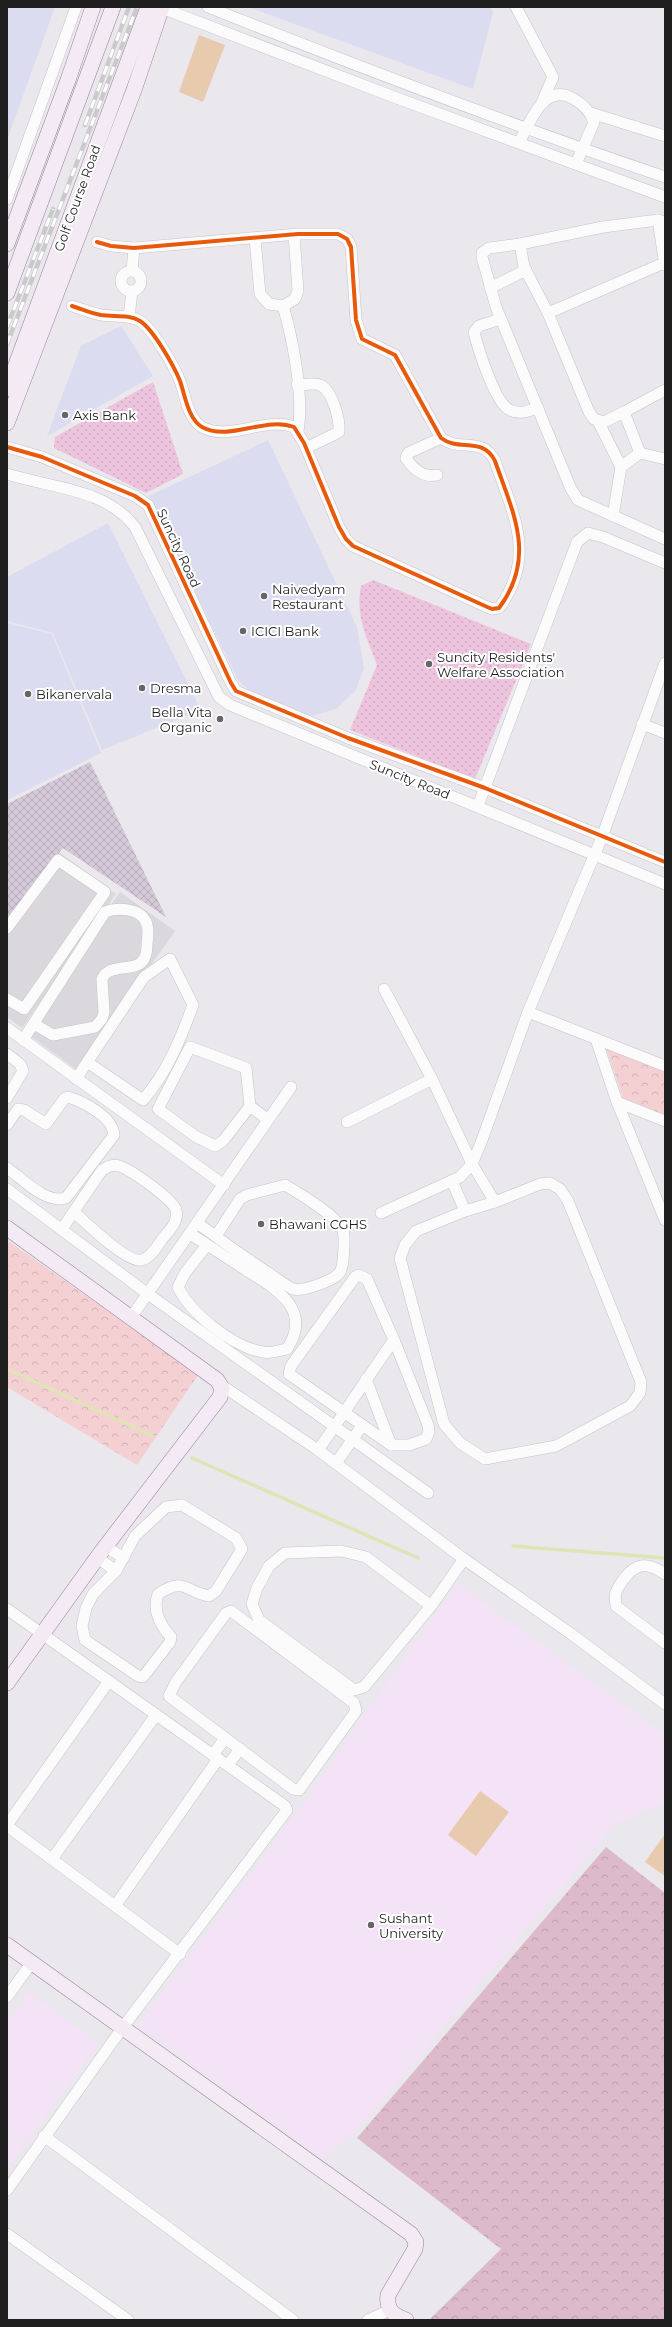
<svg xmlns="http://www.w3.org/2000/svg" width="672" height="2327" font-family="Montserrat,sans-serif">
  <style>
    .residential { fill: #dad8dc }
    .commercial { fill: #dcdcf0 }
    .education { fill: #f4e2f7 }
    .construction { fill: url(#construction-cross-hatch) }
    .grass { fill: url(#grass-dots) }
    .forest { fill: url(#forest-crowns) }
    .park { fill: url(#park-crowns) }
    .pitch { fill: #e8caae }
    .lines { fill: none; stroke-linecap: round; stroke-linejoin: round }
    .stream { stroke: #dfe4b7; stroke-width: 3.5 }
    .street-casing { stroke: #c5c3c6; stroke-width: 12 }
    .secondary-casing { stroke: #977e98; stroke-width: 16 }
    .street { stroke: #fcfbfc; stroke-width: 11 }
    .secondary { stroke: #f3eaf4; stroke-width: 15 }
    .rail-casing { stroke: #cbcacb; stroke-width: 4.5 }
    .rail { stroke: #fff; stroke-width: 3; stroke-dasharray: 9; stroke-linecap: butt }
    .cycleway-casing { stroke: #fff; stroke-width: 6 }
    .cycleway { stroke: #e8590c; stroke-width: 4 }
    .poi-dot { fill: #666567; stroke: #fff; stroke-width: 1.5 }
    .labels { text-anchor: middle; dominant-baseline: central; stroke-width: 4; stroke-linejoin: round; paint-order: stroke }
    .street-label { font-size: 13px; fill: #1f1f1f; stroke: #fff }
    .poi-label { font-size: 13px; fill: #1f1f1f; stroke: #fff; text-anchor: start }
  </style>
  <defs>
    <pattern id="construction-cross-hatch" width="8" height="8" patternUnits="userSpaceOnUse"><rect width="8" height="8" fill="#d5c8d8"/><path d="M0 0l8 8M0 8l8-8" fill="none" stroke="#b6abb9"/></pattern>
    <pattern id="grass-dots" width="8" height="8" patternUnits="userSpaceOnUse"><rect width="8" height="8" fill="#edc3de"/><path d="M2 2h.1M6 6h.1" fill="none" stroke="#cba7be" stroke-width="1.8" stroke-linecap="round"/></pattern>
    <pattern id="forest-crowns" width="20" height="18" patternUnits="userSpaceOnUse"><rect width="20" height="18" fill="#ddbaca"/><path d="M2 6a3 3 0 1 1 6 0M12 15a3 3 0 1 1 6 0" fill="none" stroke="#bd9fad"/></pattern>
    <pattern id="park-crowns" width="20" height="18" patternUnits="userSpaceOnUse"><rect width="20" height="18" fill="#f5d0d3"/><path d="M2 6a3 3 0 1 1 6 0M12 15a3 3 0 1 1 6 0" fill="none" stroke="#d2b2b5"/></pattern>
  </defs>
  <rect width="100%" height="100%" fill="#eae7ed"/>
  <g class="residential">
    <polygon points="60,853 116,894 22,1028 7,1017 7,925"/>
    <polygon points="120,892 175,931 77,1070 22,1030"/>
  </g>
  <g class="commercial">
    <polygon points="7,7 55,7 7,140"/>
    <polygon points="248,7 491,7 493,13 473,89"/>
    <polygon points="121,326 153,376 47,436 81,346"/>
    <polygon points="268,440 357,627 364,668 356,690 336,709 311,716 256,697 238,680 149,496"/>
    <polygon points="108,523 201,710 102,750 53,633 7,621 7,577"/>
    <polygon points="7,623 52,634 101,753 7,800"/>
  </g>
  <g class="education">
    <polygon points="457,1583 665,1735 665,1800 662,1804 614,1825 351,2137 322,2158 138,2025 298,1810"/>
    <polygon points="29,1992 99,2044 24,2145 7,2132 7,2022"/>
    <polygon points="7,2135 24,2147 7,2170"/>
  </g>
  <polygon class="construction" points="90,762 166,917 63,848 7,921 7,804"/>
  <g class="grass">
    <polygon points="153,382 183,474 146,493 54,448 55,437"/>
    <path d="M 373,580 L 531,644 L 475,779 L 350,730 L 377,665 C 367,638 355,616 361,586 Z"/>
  </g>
  <polygon class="forest" points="606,1847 665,1893 665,2320 429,2320 501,2249 357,2138"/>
  <g class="park">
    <polygon points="606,1048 665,1071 665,1115 623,1098"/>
    <polygon points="7,1240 198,1375 137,1465 7,1387"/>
  </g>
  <g class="pitch">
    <polygon points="199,35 225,45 203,102 179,92"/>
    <polygon points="480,1791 509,1812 476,1856 448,1835"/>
    <polygon points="665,1834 665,1876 645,1862"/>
  </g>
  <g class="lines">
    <g class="stream">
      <polyline points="7,1369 153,1436"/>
      <polyline points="192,1458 418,1558"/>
      <polyline points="513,1546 665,1558"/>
    </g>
    <g class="street-casing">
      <g id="street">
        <path d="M 208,7 C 359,67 511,125 665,177"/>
        <polyline points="516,7 553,77 543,100"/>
        <polyline points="162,8 394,97 665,197"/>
        <polyline points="591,113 665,136"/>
        <path d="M 519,143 C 530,122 544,81 574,99 C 584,105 590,111 594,122 L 576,164"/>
        <polyline points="7,199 76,7"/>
        <polyline points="658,220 665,265"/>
        <polyline points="665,222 658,220 603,227 520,244 489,248 482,253 482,257 496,307 571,489 578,500 665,539"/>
        <polyline points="255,239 260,294 269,304 283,306 295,299 298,291 294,235"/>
        <polyline points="520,244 524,267 548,313 589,412 594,419 604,422 624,412 640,453 665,459"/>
        <polyline points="132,271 134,248"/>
        <circle cx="131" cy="281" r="10"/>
        <polyline points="490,288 526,270"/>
        <path d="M 72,306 C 82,309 91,313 101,315 C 114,317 129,314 140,321 C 153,329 174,366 180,381 C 185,395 188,419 202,427 C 229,442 265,416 294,427 L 304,443 L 339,527 L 346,539 L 353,546 L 485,606 L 492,609 L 499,608 C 537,557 513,513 495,461 C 483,436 459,452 441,438 L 395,355 L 362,339 L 356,320 L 351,247 L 347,239 L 338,234 L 298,234 L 134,248 L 111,246 L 97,242"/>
        <path d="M 283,306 C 293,339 304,398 298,431"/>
        <polyline points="548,313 664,263"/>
        <polyline points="129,317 132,291"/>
        <path d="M 500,319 L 479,326 L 474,332 C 478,348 495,404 510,410 C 520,415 528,411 538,408"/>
        <path d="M 297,385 C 305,385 315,382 322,386 C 333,393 340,420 339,432 L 306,448"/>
        <polyline points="624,412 665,390"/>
        <polyline points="598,421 621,467"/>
        <polyline points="7,447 42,457 135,496 148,505 231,683 236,691 348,738 485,788 665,862"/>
        <path d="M 7,474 C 51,488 105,488 135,527 L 219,697 L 230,705 L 665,884"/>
        <path d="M 437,475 C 424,478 413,469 406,458 L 408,453 L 441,438"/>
        <polyline points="613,516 621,467 640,453"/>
        <polyline points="642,724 665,733"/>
        <polyline points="478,806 577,542 588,533 603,537 665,563"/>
        <polyline points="7,928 58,860 105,892 24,1009 7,999"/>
        <polyline points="384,989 432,1079 472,1164 495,1202"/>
        <polyline points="528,1012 665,1066"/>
        <polyline points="7,1028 224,1185"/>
        <polyline points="596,1039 617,1102 665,1220"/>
        <path d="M 23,1040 L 105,912 C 117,907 140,908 146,922 C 149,928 148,937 147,944 C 147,949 147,954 144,959 C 137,973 109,962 102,979 L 104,1012 L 102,1019 L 95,1027 L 53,1035 L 34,1024"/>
        <polyline points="7,1054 20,1064 23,1071 7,1098"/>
        <path d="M 76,1079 L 144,977 L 170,959 L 193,1005 C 181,1038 167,1073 143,1100 L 87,1062"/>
        <polyline points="617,1102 665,1121"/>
        <polyline points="250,1106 223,1141 215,1146 195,1136 158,1109 190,1047 246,1068 250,1106 268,1120"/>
        <polyline points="347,1122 432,1079"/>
        <path d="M 7,1125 L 18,1109 L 24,1110 L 46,1124 L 64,1099 L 68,1097 C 84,1102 113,1117 114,1135 L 66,1198 C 45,1204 23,1179 7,1168"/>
        <polyline points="452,1181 465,1211"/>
        <polygon points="550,1183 560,1189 568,1201 641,1382 640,1393 630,1406 556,1446 485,1459 460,1443 444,1424 400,1258 405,1245 416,1231 465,1211 495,1202 540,1184"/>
        <polyline points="7,1189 148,1294 428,1493"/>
        <polyline points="381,1213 460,1177 472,1164 482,1140 528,1012 602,837 665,663"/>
        <path d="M 197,1223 C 221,1240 245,1258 270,1274 C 277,1279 285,1285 293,1289 C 302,1292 336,1280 340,1272 C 344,1266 345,1237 343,1230 C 336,1215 300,1194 285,1185 L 247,1195 L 240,1199 L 216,1236"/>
        <path d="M 62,1229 L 102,1170 C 107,1167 114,1164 119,1166 C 130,1169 174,1200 176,1210 C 179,1221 170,1230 163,1238 C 158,1245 151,1258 142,1260 C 128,1264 85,1222 74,1212"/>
        <path d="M 190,1234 L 200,1240 C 215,1250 231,1260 246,1270 C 276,1289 313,1309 287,1349 C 280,1350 270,1354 263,1352 C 233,1347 191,1314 178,1287 L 185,1273 L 207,1245"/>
        <polyline points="130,1319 291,1087"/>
        <polyline points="366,1379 391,1445"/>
        <polyline points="221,1385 318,1450 464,1559 570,1633 665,1704"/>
        <path d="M 318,1450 C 344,1414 368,1376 394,1340 L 367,1279 L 359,1275 L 355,1277 L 291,1366 L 289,1374 L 391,1445 L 409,1445 L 426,1439 L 429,1432 L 428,1425 L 394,1340"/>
        <polyline points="336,1463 362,1426"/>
        <path d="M 182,1505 L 236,1538 L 242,1549 L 216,1591 L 209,1596 C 185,1592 185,1576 158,1594 C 152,1611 160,1625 171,1637 L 170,1642 L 143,1677 L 138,1676 L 85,1640 L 82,1626 L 86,1608 L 93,1594 L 116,1571 L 135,1536 L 166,1507 Z"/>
        <polyline points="106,1547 124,1558"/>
        <polyline points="98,1558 116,1571"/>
        <path d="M 665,1574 C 648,1562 636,1562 623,1580 C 616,1591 614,1592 616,1606 L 665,1643"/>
        <polyline points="431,1606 366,1557 341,1551 285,1553 269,1566 257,1588 252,1604 259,1620 354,1690 364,1687 431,1606 464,1559"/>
        <polyline points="7,1609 285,1806 287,1810 123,2027 7,2190"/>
        <polygon points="231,1611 354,1703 356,1711 299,1790 293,1789 169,1696 176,1682 226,1613"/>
        <polyline points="213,1755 225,1738"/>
        <polyline points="228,1765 240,1749"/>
        <polyline points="7,1825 109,1681"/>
        <polyline points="7,1826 180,1954"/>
        <polyline points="52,1859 156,1715"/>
        <polyline points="115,1906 218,1759"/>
        <polyline points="7,1997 32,1962"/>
        <polyline points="44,2136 293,2320"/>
        <polyline points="7,2234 128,2320"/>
        <polyline points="368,2320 390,2310"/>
      </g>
    </g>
    <g class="secondary-casing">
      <g id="secondary">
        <polyline points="7,244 68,80 93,7"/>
        <polyline points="7,293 113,7"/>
        <polyline points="7,389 148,7"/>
        <polyline points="7,423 134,90 162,7"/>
        <polyline points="7,1228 217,1380 222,1388 220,1397 102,1551 7,1683"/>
        <path d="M 7,1945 L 411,2234 L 416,2242 L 415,2249 L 388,2295 C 386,2310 393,2315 406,2320"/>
      </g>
    </g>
    <use href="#street" class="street"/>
    <use href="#secondary" class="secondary"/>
    <g class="rail-casing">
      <g id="rail">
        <polyline points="85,125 129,7"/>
        <polyline points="7,327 53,209"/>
        <polyline points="7,344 137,7"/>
      </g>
    </g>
    <use href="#rail" class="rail"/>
    <g class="cycleway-casing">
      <g id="cycleway">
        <path d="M 72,306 C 82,309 91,313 101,315 C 114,317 129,314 140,321 C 153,329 174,366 180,381 C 185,395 188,419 202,427 C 229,442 265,416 294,427 L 304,443 L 339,527 L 346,539 L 353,546 L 485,606 L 492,609 L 499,608 C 537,557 513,513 495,461 C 483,436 459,452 441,438 L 395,355 L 362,339 L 356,320 L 351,247 L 347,239 L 338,234 L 298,234 L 134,248 L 111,246 L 97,242"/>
        <polyline points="7,447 42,457 135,496 148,505 231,683 236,691 348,738 485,788 665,862"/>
      </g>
    </g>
    <use href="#cycleway" class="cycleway"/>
  </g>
  <g class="poi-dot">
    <circle cx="65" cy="415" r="4"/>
    <circle cx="264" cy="596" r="4"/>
    <circle cx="243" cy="631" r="4"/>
    <circle cx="429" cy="664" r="4"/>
    <circle cx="142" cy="688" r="4"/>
    <circle cx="28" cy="694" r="4"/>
    <circle cx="220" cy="719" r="4"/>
    <circle cx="261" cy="1224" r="4"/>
    <circle cx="371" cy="1925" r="4"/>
  </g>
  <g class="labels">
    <g class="street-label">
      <text transform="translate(77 198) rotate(-70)">Golf Course Road</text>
      <text transform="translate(179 548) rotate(65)">Suncity Road</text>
      <text transform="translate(410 779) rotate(22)">Suncity Road</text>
    </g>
    <g class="poi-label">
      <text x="73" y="415">Axis Bank</text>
      <text x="272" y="589">Naivedyam<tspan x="272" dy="15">Restaurant</tspan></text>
      <text x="251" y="631">ICICI Bank</text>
      <text x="437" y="657">Suncity Residents'<tspan x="437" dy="15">Welfare Association</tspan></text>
      <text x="150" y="688">Dresma</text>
      <text x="36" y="694">Bikanervala</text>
      <text x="212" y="712" text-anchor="end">Bella Vita<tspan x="212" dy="15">Organic</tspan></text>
      <text x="269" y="1224">Bhawani CGHS</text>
      <text x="379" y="1918">Sushant<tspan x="379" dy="15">University</tspan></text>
    </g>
  </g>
  <rect width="672" height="2327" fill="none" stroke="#1f1f1f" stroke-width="16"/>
</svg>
